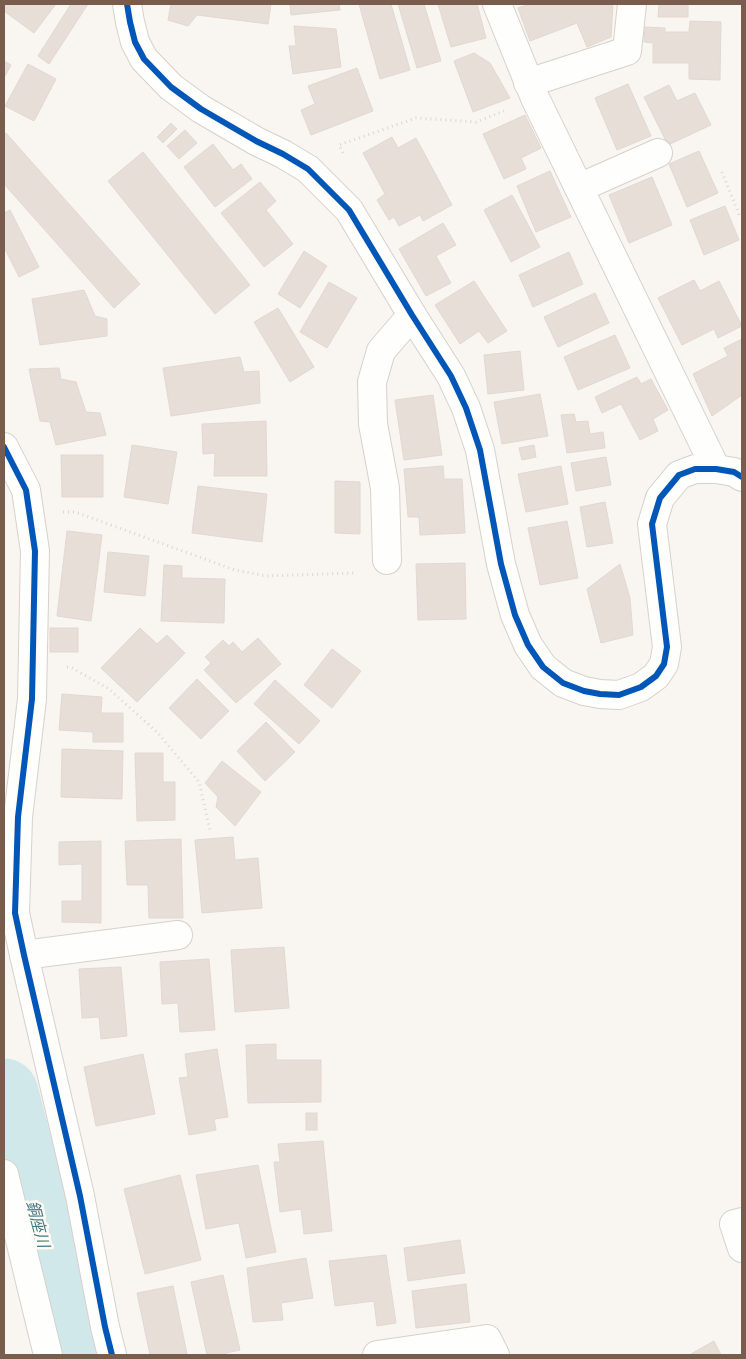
<svg xmlns="http://www.w3.org/2000/svg" width="746" height="1359" font-family="Jost,'Noto Sans JP',sans-serif">
  <style>
    .lines { fill: none; stroke-linecap: round; stroke-linejoin: round }
    .river { stroke: #d0e8ea; stroke-width: 69 }
    .building { fill: #e6ded7; stroke: #e2d8d2 }
    .minor-casing { stroke: #d7d1cb; stroke-width: 30 }
    .tertiary-casing { stroke: #d7d1cb; stroke-width: 30 }
    .path { stroke: #dcd5d0; stroke-width: 3; stroke-dasharray: 1 4; stroke-linecap: butt }
    .minor { stroke: #fefefd; stroke-width: 28 }
    .tertiary { stroke: #fefefd; stroke-width: 28 }
    .cycleway-casing { stroke: #fffaf3; stroke-width: 9 }
    .cycleway { stroke: #0057b8; stroke-width: 6 }
    .labels { text-anchor: middle; dominant-baseline: central; stroke-width: 5; stroke-linejoin: round; paint-order: stroke }
    .water-label { font-size: 16px; font-style: italic; fill: #437c86; stroke: #fffaf3 }
  </style>
  <rect width="100%" height="100%" fill="#f9f5f0"/>
  <g class="lines">
    <polyline class="river" points="4,1093 72,1355"/>
  </g>
  <g class="building">
    <polygon points="4,4 56,4 34,33 4,11"/>
    <polygon points="71,4 88,4 49,64 38,56"/>
    <polygon points="171,4 271,4 268,24 197,15 188,26 168,20"/>
    <polygon points="290,4 339,4 340,10 291,15"/>
    <polygon points="359,4 391,4 410,70 380,79"/>
    <polygon points="398,4 424,4 441,61 417,68"/>
    <polygon points="438,4 477,4 486,38 451,47"/>
    <polygon points="530,4 613,4 611,37 587,47 577,23 530,41 518,8"/>
    <polygon points="659,4 688,4 688,17 658,17"/>
    <polygon points="690,21 721,22 720,80 689,79 689,63 653,63 653,43 644,42 645,27 665,28 665,32 689,32"/>
    <polygon points="294,26 336,29 341,67 293,74 289,46 296,46"/>
    <polygon points="474,53 490,63 510,98 473,112 454,61"/>
    <polygon points="4,61 11,65 4,78"/>
    <polygon points="28,64 56,79 34,121 5,106"/>
    <polygon points="357,68 373,111 311,135 301,110 315,104 308,86"/>
    <polygon points="628,84 651,136 617,150 595,98"/>
    <polygon points="669,85 677,101 695,93 711,125 668,145 644,97"/>
    <polygon points="525,115 541,148 521,158 526,169 504,179 483,134"/>
    <polygon points="171,123 177,129 163,143 157,137"/>
    <polygon points="185,130 197,143 179,159 167,146"/>
    <polygon points="6,133 140,284 114,308 4,184 4,135"/>
    <polygon points="392,137 398,148 416,138 452,205 423,221 420,215 399,226 394,217 389,220 377,200 385,194 363,153"/>
    <polygon points="213,144 233,170 241,164 252,179 215,207 184,167"/>
    <polygon points="699,151 718,193 687,207 669,164"/>
    <polygon points="143,152 250,285 215,314 108,181"/>
    <polygon points="550,171 571,217 536,232 517,186"/>
    <polygon points="652,177 672,225 629,243 609,195"/>
    <polygon points="260,182 276,201 266,210 293,244 264,267 221,213"/>
    <polygon points="512,195 540,247 511,262 484,210"/>
    <polygon points="725,206 739,240 704,255 690,220"/>
    <polygon points="10,210 39,267 19,277 4,247 4,213"/>
    <polygon points="443,223 456,245 436,256 451,283 426,296 399,249"/>
    <polygon points="304,251 327,266 300,308 278,294"/>
    <polygon points="569,252 583,284 533,307 519,275"/>
    <polygon points="694,280 700,291 719,281 742,326 718,338 714,329 682,345 658,298"/>
    <polygon points="474,281 507,331 488,343 479,331 460,344 435,305"/>
    <polygon points="329,282 357,298 327,348 300,332"/>
    <polygon points="84,290 95,316 107,319 107,336 40,345 32,299"/>
    <polygon points="595,293 609,323 558,347 544,317"/>
    <polygon points="278,308 314,367 290,382 254,322"/>
    <polygon points="615,335 630,368 578,390 564,357"/>
    <polygon points="742,339 742,395 712,416 693,374 728,356 724,348"/>
    <polygon points="520,351 524,390 488,394 484,355"/>
    <polygon points="240,357 244,372 259,371 260,403 171,416 163,368"/>
    <polygon points="59,368 61,379 76,382 86,412 100,413 106,435 56,445 50,422 40,421 29,369"/>
    <polygon points="637,377 641,384 651,379 668,410 653,419 658,431 640,440 621,404 602,413 595,397"/>
    <polygon points="540,394 548,436 502,444 494,402"/>
    <polygon points="433,395 442,455 404,460 395,400"/>
    <polygon points="574,414 576,422 588,421 590,434 603,432 605,448 567,453 561,415"/>
    <polygon points="266,421 267,476 214,476 215,453 203,454 202,424"/>
    <polygon points="132,445 177,452 168,504 124,497"/>
    <polygon points="534,445 536,457 522,460 519,448"/>
    <polygon points="61,455 103,455 103,497 62,497"/>
    <polygon points="606,457 611,485 576,491 571,463"/>
    <polygon points="443,466 444,479 462,479 465,533 420,535 419,517 408,517 404,469"/>
    <polygon points="561,466 568,504 526,512 518,474"/>
    <polygon points="335,481 360,482 360,534 335,533"/>
    <polygon points="198,486 267,494 262,542 192,533"/>
    <polygon points="605,502 613,543 587,547 580,507"/>
    <polygon points="567,521 578,578 540,585 528,528"/>
    <polygon points="67,531 102,535 91,621 57,616"/>
    <polygon points="108,552 149,556 145,596 104,592"/>
    <polygon points="465,563 466,619 418,620 416,564"/>
    <polygon points="620,564 630,598 633,635 601,643 587,589"/>
    <polygon points="164,565 182,566 182,578 225,579 224,623 161,621"/>
    <rect x="50" y="628" width="28" height="24"/>
    <polygon points="140,628 157,644 167,635 185,653 137,702 101,668"/>
    <polygon points="258,638 281,664 236,703 204,670 211,663 205,657 223,640 229,646 233,642 242,652"/>
    <polygon points="332,649 361,671 332,708 304,685"/>
    <polygon points="197,679 229,711 201,739 169,708"/>
    <polygon points="275,680 320,721 299,744 254,704"/>
    <polygon points="62,694 102,697 101,713 123,713 123,742 93,742 93,732 59,730"/>
    <polygon points="266,722 295,752 265,781 237,751"/>
    <polygon points="62,749 123,751 122,799 61,797"/>
    <polygon points="135,753 163,753 163,782 175,782 175,820 137,821"/>
    <polygon points="222,761 261,792 235,826 216,807 218,797 205,783"/>
    <polygon points="233,837 235,860 258,858 262,908 202,913 195,840"/>
    <polygon points="181,839 183,918 149,918 148,885 127,885 125,841"/>
    <polygon points="101,841 101,923 62,922 62,901 82,901 82,864 59,865 59,842"/>
    <polygon points="284,947 289,1008 235,1012 231,950"/>
    <polygon points="209,959 215,1030 180,1032 178,1003 162,1004 160,962"/>
    <polygon points="121,967 127,1036 101,1039 99,1017 82,1018 79,969"/>
    <polygon points="276,1044 276,1060 321,1060 321,1102 248,1103 246,1045"/>
    <polygon points="217,1049 228,1117 214,1119 216,1130 189,1135 179,1078 188,1077 185,1054"/>
    <polygon points="143,1054 155,1114 96,1126 84,1067"/>
    <rect x="306" y="1113" width="11" height="17"/>
    <polygon points="323,1141 332,1231 304,1234 301,1209 280,1212 274,1162 280,1162 278,1144"/>
    <polygon points="258,1165 276,1252 246,1258 239,1223 206,1229 196,1175"/>
    <polygon points="180,1175 201,1260 145,1274 124,1189"/>
    <polygon points="460,1240 465,1273 408,1281 404,1248"/>
    <polygon points="386,1255 396,1323 377,1326 374,1301 335,1306 329,1261"/>
    <polygon points="306,1258 313,1298 281,1303 283,1320 253,1322 247,1268"/>
    <polygon points="223,1275 240,1350 217,1355 207,1355 191,1282"/>
    <polygon points="466,1284 470,1322 416,1328 412,1291"/>
    <polygon points="173,1286 187,1354 181,1355 150,1355 137,1293"/>
    <polygon points="714,1341 721,1355 689,1355"/>
  </g>
  <g class="lines">
    <g class="minor-casing">
      <g id="minor">
        <polyline points="497,4 535,98 716,469"/>
        <polyline points="528,83 627,51 632,4"/>
        <polyline points="579,188 658,153"/>
        <polyline points="4,447 26,490 35,551 32,699 18,817 15,913 24,955 80,1196 105,1327 112,1355"/>
        <polyline points="387,560 385,488 373,424 372,382 381,351 412,315"/>
        <polyline points="24,955 178,935"/>
        <polyline points="4,1174 48,1355"/>
        <polyline points="742,1222 734,1224 742,1248"/>
        <polyline points="377,1355 487,1339 495,1355"/>
      </g>
    </g>
    <g class="tertiary-casing">
      <polyline id="tertiary" points="127,4 130,22 135,42 144,59 171,87 201,109 256,141 283,154 308,169 349,210 412,315 451,376 466,408 480,450 501,564 515,615 528,645 543,667 563,683 584,691 600,694 619,695 641,687 656,676 664,664 667,647 652,524 660,498 679,475 695,469 716,469 734,472 742,477"/>
    </g>
    <g class="path">
      <polyline points="343,153 339,145 416,118 476,122 504,111"/>
      <polyline points="722,172 740,217 742,218"/>
      <polyline points="63,512 75,512 235,570 266,576 355,573"/>
      <polyline points="67,667 72,668 109,689 157,732 199,782 210,830"/>
    </g>
    <use href="#minor" class="minor"/>
    <use href="#tertiary" class="tertiary"/>
    <g class="cycleway-casing">
      <g id="cycleway">
        <polyline points="127,4 130,22 135,42 144,59 171,87 201,109 256,141 283,154 308,169 349,210 412,315 451,376 466,408 480,450 501,564 515,615 528,645 543,667 563,683 584,691 600,694 619,695 641,687 656,676 664,664 667,647 652,524 660,498 679,475 695,469 716,469 734,472 742,477"/>
        <polyline points="4,447 26,490 35,551 32,699 18,817 15,913 24,955 80,1196 105,1327 112,1355"/>
      </g>
    </g>
    <use href="#cycleway" class="cycleway"/>
  </g>
  <g class="labels">
    <g class="water-label">
      <text transform="translate(38 1224) rotate(75)">銅座川</text>
    </g>
  </g>
  <rect width="746" height="1359" fill="none" stroke="#7a5c4d" stroke-width="10"/>
</svg>
